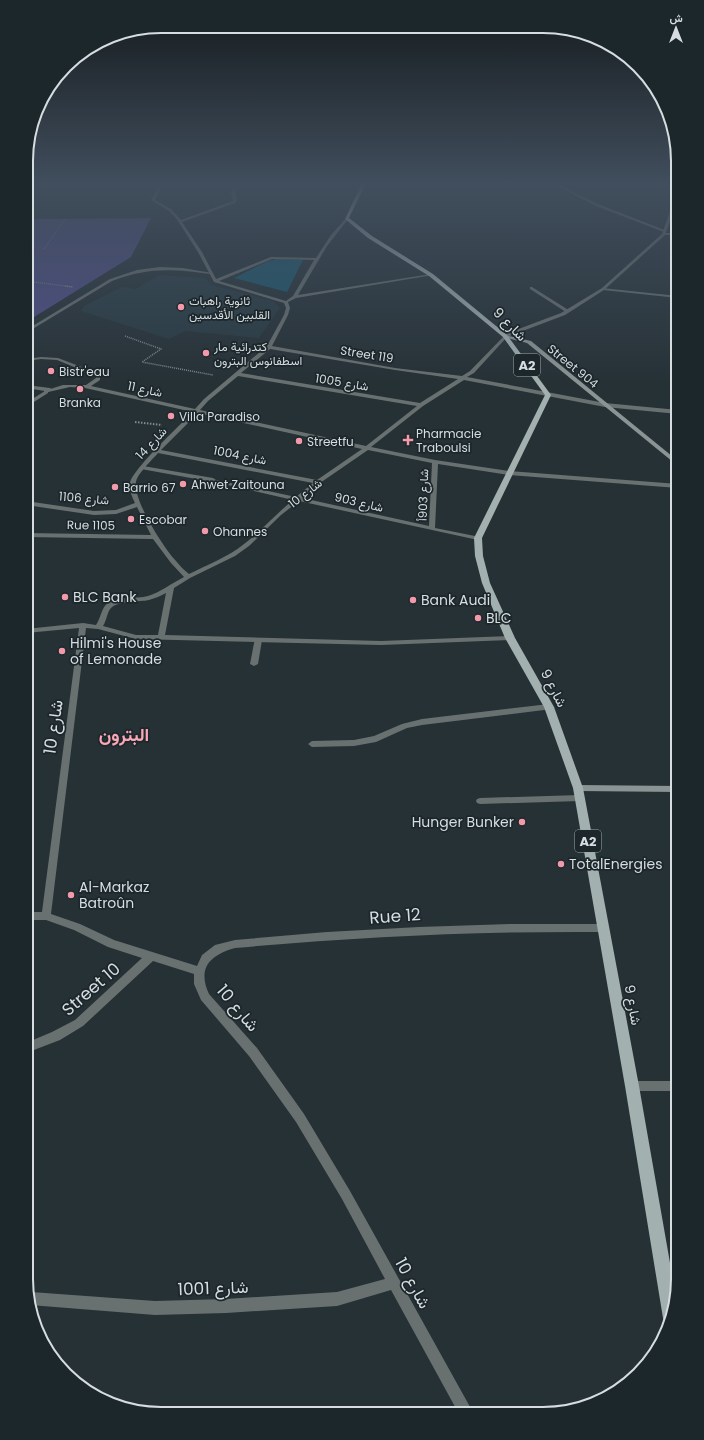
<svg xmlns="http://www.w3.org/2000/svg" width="704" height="1440" font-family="Poppins,Vazirmatn,sans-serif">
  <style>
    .built { fill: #293b43 }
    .green { fill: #19596f }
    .water { fill: #4f4e88 }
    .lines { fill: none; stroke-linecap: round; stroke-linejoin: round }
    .path-far2 { stroke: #828b8f; stroke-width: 1; stroke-dasharray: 1 1; stroke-linecap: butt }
    .path-far1 { stroke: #828b8f; stroke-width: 1.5; stroke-dasharray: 1 1; stroke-linecap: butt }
    .path { stroke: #828b8f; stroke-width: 2; stroke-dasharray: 1.5 1.5; stroke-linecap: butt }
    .service { fill: #697070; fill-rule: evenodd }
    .pedestrian { fill: #697070; fill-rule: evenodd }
    .minor { fill: #697070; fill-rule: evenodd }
    .tertiary { fill: #697070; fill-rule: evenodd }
    .secondary { fill: #8a9494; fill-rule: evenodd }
    .primary { fill: #a2b0b0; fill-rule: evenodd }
    .poi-dot { fill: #f39aaa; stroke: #1c272c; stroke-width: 1.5 }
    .labels { text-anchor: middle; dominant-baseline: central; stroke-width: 3.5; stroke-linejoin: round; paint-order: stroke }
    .far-poi-label { font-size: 12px; fill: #d6dde0; stroke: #1c272c; text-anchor: start }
    .far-street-label { font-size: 12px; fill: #d6dde0; stroke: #1c272c }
    .shield { fill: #1c272c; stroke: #9ea6aa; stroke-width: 1 }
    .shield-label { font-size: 13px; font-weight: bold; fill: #d6dde0 }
    .street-label { font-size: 14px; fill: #d6dde0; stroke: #1c272c }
    .poi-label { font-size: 14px; fill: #d6dde0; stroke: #1c272c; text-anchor: start }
    .near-street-label { font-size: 17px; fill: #d6dde0; stroke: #1c272c }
    .district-label { font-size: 18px; font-weight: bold; fill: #fba7b5; stroke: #1c272c }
    .rim { fill: none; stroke: #d6dde0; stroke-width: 2 }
  </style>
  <rect width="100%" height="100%" fill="#263136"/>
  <polygon class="built" points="159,275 205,278 212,285 273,301 280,308 259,338 185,331 169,339 81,311 84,306 122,287 135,289"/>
  <polygon class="green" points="276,259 303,260 287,292 234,278 266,262"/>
  <polygon class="water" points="151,218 131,257 26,322 26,219"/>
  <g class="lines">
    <g class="path-far2">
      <polyline points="44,249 66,218"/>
      <polyline points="26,281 73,287"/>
    </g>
    <g class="path-far1">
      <polyline points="65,286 73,287"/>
      <polyline points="125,336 161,349 142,362 213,375"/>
    </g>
    <polyline class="path" points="135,422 162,425"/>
    <g class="service">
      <path d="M 160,267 L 183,268 L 212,273 L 210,274 C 172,269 149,267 112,281 L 26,333 L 26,330 L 110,279 L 137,270 Z"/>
      <polygon points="530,287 532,287 570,311 566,312 530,289"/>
      <polygon points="255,638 261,638 262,640 258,664 254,666 250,664"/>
      <polygon points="671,641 678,641 678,645 671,645 670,643"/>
      <polygon points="580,795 583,796 584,798 583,800 580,801 480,804 477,803 476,801 477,799 480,798"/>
    </g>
    <g class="pedestrian">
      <polygon points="26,385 50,388 53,390 48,391 48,393 26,407 26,403 45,391 26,388"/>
      <polygon points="143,466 213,478 216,480 213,482 141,469 140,468"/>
    </g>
    <g class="minor">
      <path d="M 162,183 L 166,183 L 160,190 L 155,200 L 171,209 L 181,220 L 233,201 L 231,192 L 234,188 L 237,189 L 235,192 L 237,200 L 235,203 L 182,222 L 202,252 L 216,279 L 271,257 L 316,258 L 331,235 L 347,217 L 349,218 L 327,246 L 298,295 L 431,274 L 433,275 L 296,298 L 288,302 L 290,308 L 288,315 L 272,346 L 395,368 L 462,376 L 470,371 L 505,335 L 507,336 L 507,337 L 474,373 L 467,377 L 605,403 L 678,410 L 678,414 L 605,407 L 464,380 L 423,406 L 371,447 L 435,460 L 509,471 L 678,484 L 678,488 L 509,475 L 438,464 L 435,528 L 480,537 L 480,539 L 478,540 L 299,501 L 281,515 L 249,546 L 235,556 L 190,578 L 174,588 L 165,635 L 381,641 L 510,636 L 513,636 L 514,638 L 513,640 L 381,645 L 136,639 L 98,629 L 86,628 L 51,914 L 80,924 L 114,940 L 197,966 L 202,955 L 215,945 L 235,940 L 327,932 L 419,927 L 511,924 L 604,924 L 607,925 L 609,928 L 607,931 L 604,932 C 481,931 358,937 235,948 C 210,955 197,968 209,994 L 257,1048 L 304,1114 L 350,1191 L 474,1414 L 459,1414 L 391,1290 L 337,1306 L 226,1313 L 155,1315 L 30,1305 L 28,1294 L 31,1292 L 155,1301 L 226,1299 L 337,1292 L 385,1279 L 342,1199 L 296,1122 L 249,1056 L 201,1000 L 194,984 L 194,974 L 153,961 L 83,1026 L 60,1040 L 26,1053 L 26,1043 L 52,1032 L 75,1020 L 142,958 L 108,947 L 74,930 L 46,920 L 26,920 L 26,912 L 42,912 L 79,628 L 26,633 L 26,629 L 83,623 L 96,625 C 101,618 101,608 108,603 C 119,596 136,599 148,596 C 161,592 172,583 184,577 L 171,563 L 153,539 L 26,537 L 26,533 L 151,535 L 137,507 L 116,514 L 94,515 L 26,505 L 26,501 L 94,511 L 116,510 L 135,503 C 132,497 129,490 130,483 C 132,470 181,424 193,412 L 85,388 L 70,387 L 44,393 L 44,391 L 63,385 L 86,385 L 96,378 L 96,376 L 57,360 L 41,359 L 26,361 L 26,359 L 41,357 L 58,358 L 100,374 L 100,380 L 91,386 L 195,409 L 204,399 L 267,346 L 284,315 L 286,308 L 284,303 L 214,282 L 198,252 L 176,218 L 169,211 L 151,200 L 156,190 ZM 272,259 L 314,260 L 293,296 L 286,301 L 219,281 ZM 270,349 L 395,370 L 458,379 L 420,403 L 241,373 ZM 238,376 L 417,406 L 366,446 L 200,410 L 208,401 ZM 198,413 L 362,449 L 317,480 L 161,450 ZM 368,450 L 432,463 L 429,526 L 302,498 L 320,483 ZM 158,453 L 313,483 L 296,497 L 211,479 L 211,481 L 293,500 C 276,514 261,531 244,544 C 228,557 207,565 189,574 C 184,570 180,566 176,561 C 163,547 133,500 136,482 C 137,474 152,460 158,453 ZM 166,593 L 158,635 L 136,635 L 103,626 C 107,620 107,611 112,607 C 120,601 140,602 149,600 C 155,598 161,596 166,593 Z"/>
      <polygon points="551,183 555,183 598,204 667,231 664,232 596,206"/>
      <polygon points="664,233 678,233 678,235 663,235"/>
      <polygon points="602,288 678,296 678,298 603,290 602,290"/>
      <polygon points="549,704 552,705 553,707 552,709 422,725 407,728 376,742 354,746 312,747 308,744 312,741 354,740 374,736 402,724 422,719"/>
      <polygon points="632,1081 678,1081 678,1091 632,1091 628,1090 626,1086 628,1082"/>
    </g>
    <polygon class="tertiary" points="677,185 678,185 678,188 676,191 674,211 665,235 604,290 565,315 507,337 503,337 503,335 561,313 602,288 662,234 670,211 672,191"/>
    <g class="secondary">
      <polygon points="505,335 531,341 678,461 678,466 527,343 503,337 503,336"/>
      <polygon points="578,785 678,786 678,792 578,791 575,790 574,788 575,786"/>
    </g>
    <polygon class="primary" points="362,183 366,183 349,218 372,236 433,274 507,335 551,395 482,538 483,556 490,583 515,638 554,707 583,788 639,1086 676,1297 669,1325 665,1324 663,1318 625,1086 573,788 544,707 505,638 482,583 475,556 474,538 545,395 503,337 429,276 368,238 345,219"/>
  </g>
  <linearGradient id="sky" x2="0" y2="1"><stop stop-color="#151b1e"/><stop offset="0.48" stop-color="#414e5d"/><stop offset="1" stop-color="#414e5d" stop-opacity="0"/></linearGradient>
  <rect width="704" height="384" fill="url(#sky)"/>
  <g class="poi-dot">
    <circle cx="181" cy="307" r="4"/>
    <circle cx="206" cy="353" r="4"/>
    <circle cx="51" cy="371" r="4"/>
    <circle cx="80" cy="389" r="4"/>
    <circle cx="171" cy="416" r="4"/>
    <path d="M406 434h4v4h4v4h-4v4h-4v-4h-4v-4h4z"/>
    <circle cx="299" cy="441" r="4"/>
    <circle cx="183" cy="484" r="4"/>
    <circle cx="115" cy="487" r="4"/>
    <circle cx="131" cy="519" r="4"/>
    <circle cx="205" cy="531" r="4"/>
    <circle cx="65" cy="597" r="4"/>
    <circle cx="413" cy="600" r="4"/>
    <circle cx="478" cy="618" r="4"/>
    <circle cx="62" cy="651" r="4"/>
    <circle cx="522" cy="822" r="4"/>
    <circle cx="561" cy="864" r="4"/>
    <circle cx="71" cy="895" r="4"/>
  </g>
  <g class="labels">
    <g class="far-poi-label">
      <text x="189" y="300">ثانوية راهبات<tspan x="189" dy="14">القلبين الأقدسين</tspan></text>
      <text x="214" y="346">كتدرائية مار<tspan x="214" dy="14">اسطفانوس البترون</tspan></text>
      <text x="59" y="371">Bistr'eau</text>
      <text x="80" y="402" text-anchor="middle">Branka</text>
      <text x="179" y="416">Villa Paradiso</text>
      <text x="416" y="433">Pharmacie<tspan x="416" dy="14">Traboulsi</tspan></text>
      <text x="307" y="441">Streetfu</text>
      <text x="191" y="484">Ahwet Zaitouna</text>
      <text x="123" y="487">Barrio 67</text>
      <text x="139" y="519">Escobar</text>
      <text x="213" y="531">Ohannes</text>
    </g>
    <g class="far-street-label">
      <text transform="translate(367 354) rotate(9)">Street 119</text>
      <text transform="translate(573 366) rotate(39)">Street 904</text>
      <text transform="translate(342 382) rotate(9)">شارع 1005</text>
      <text transform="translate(145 389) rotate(12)">شارع 11</text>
      <text transform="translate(151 443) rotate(-47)">شارع 14</text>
      <text transform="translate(240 455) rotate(11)">شارع 1004</text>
      <text transform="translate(305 493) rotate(-38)">شارع 10</text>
      <text transform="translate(423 495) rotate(-88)">شارع 903أ</text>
      <text transform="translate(84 498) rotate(5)">شارع 1106</text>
      <text transform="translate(359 502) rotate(13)">شارع 903</text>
      <text transform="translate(91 525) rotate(1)">Rue 1105</text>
    </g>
    <g class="shield">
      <rect x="514" y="354" width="26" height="22" rx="3"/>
      <rect x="575" y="830" width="26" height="22" rx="3"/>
    </g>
    <g class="shield-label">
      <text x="527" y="365">A2</text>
      <text x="588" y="841">A2</text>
    </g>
    <g class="street-label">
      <text transform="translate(510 324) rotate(45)">شارع 9</text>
      <text transform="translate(554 688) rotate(63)">شارع 9</text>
      <text transform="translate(633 1005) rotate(80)">شارع 9</text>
    </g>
    <g class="poi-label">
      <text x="73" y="597">BLC Bank</text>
      <text x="421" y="600">Bank Audi</text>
      <text x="486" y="618">BLC</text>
      <text x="70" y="643">Hilmi's House<tspan x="70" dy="16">of Lemonade</tspan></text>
      <text x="514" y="822" text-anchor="end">Hunger Bunker</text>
      <text x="569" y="864">TotalEnergies</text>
      <text x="79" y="887">Al-Markaz<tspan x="79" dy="16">Batroûn</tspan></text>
    </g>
    <g class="near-street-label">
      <text transform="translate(53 727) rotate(-82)">شارع 10</text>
      <text transform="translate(395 916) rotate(-4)">Rue 12</text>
      <text transform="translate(91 989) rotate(-41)">Street 10</text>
      <text transform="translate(238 1008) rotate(50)">شارع 10</text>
      <text transform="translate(413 1283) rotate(61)">شارع 10</text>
      <text transform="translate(213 1288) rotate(-2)">شارع 1001</text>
    </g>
    <g class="district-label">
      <text x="124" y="734">البترون</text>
    </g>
  </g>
  <path d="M0 0H704V1440H0ZM161 33H543A128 128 0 0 1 671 161V1279A128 128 0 0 1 543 1407H161A128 128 0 0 1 33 1279V161A128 128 0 0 1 161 33Z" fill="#1c272c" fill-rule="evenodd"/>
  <path class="rim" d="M161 33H543A128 128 0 0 1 671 161V1279A128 128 0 0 1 543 1407H161A128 128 0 0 1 33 1279V161A128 128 0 0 1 161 33Z"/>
  <g transform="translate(676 28)" stroke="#1c272c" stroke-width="3" paint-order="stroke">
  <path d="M0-3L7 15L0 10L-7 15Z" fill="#d6dde0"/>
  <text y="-6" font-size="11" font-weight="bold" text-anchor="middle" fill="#d6dde0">ش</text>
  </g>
</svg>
